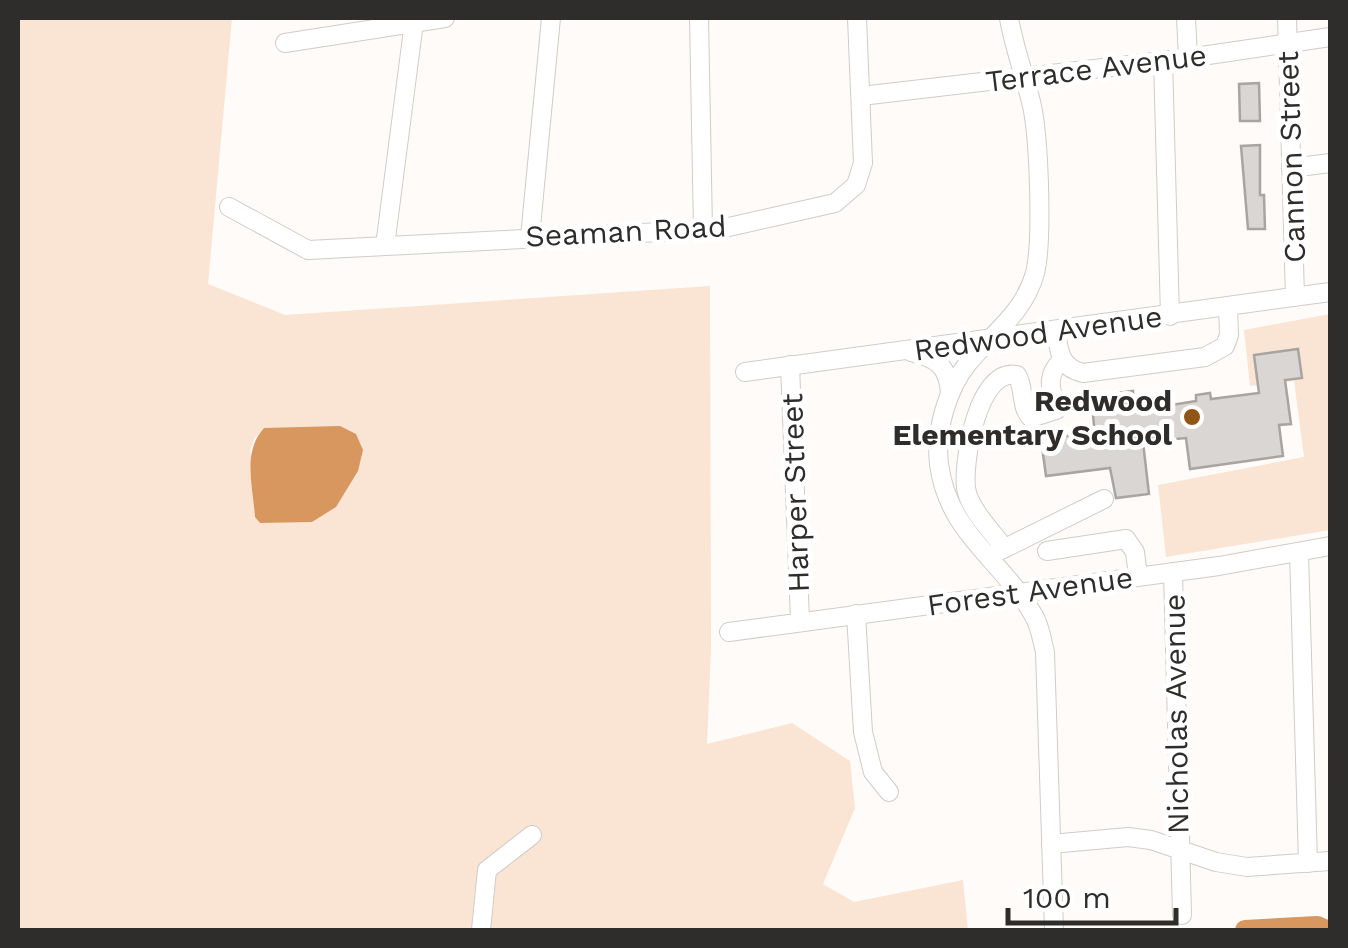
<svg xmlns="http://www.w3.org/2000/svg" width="1348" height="948" font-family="'Work Sans',sans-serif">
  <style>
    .green { fill: #fae4d3; fill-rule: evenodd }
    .water { fill: #d8975f }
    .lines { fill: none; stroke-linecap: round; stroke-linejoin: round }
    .river { stroke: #d8975f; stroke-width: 20 }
    .building { fill: #dad6d4; stroke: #a8a4a1; stroke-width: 2.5 }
    .minor-casing { stroke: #cfccc9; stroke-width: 20 }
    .minor { stroke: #fff; stroke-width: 18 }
    .poi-dot { fill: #915516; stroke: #fff; stroke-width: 4 }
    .labels { text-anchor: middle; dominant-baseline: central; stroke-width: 10; stroke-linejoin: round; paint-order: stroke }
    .street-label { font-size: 30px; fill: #2e2d2b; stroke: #fff }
    .poi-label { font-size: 30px; font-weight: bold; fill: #2e2d2b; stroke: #fff; text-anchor: end }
  </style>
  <rect width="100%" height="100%" fill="#fffbf8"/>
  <g class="green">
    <path d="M 18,18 L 232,18 L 208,284 L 285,315 L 710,286 L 711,648 L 707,744 L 792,723 L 850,761 L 855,808 L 823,884 L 854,902 L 963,880 L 968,930 L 18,930 ZM 264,428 L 282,522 L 273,523 L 250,451 L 254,439 Z"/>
    <polygon points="1330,314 1330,530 1166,557 1158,485 1304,457 1294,381 1250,386 1244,330"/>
  </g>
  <path class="water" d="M 340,426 L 356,434 L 363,450 L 358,471 L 336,507 L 312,522 L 260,523 L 255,517 C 253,486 242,452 264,428 Z"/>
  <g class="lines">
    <polyline class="river" points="1245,930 1317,926 1326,930"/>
  </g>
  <g class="building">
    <polygon points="1259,83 1260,121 1240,121 1239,84"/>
    <polygon points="1260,145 1260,195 1264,195 1265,229 1248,229 1241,146"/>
    <polygon points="1298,349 1302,378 1285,380 1291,424 1279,425 1283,456 1190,469 1186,438 1143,442 1149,494 1116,498 1110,468 1046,476 1041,439 1074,435 1073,428 1094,426 1092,403 1117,401 1116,393 1133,391 1135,411 1196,401 1196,395 1210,393 1211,399 1259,393 1254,355"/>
  </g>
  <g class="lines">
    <g class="minor-casing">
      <g id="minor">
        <polyline points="699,18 703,230"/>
        <path d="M 1009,18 C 1014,48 1025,76 1032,106 C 1039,139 1043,241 1035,273 C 1024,313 993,333 968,363 C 947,389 935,431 939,464 C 948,534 1002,559 1034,616 C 1040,626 1042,640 1045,652 L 1054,930"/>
        <polyline points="1186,18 1188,58"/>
        <polyline points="1287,18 1295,297"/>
        <polyline points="285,43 445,18"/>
        <polyline points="1163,60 1170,316"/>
        <polyline points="861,96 1188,58 1330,37"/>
        <polyline points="1291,168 1330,163"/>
        <polyline points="229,207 308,250 720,229 835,203 856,185 863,163 857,18"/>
        <polyline points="530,237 551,18"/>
        <polyline points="385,246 414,22"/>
        <path d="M 1056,332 C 1059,351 1060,368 1083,373 L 1205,357 L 1225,346 L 1229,335 L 1228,307"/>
        <path d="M 911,352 C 936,358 948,365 950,393"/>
        <polyline points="790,365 800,620"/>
        <polyline points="745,372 1330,292"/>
        <path d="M 1004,548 C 992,531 969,509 966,488 C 963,460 978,367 1017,375 C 1025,389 1020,407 1031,418 L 1056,410 C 1051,389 1045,376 1062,360"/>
        <polyline points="1047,551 1126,539 1135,552 1138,576"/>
        <polyline points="997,552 1104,499"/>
        <polyline points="1299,552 1308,863"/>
        <polyline points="1173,572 1182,915"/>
        <polyline points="856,614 863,732 873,772 889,792"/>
        <polyline points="729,632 1219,566 1330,546"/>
        <polyline points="1051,844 1128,837 1151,840 1216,862 1247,867 1330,861"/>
        <polyline points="481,930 487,870 532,835"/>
      </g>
    </g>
    <use href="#minor" class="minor"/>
  </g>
  <circle class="poi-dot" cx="1192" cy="417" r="10"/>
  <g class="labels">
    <g class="street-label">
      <text transform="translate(1096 68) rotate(-7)">Terrace Avenue</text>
      <text transform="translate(1291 157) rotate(-92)">Cannon Street</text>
      <text transform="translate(626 231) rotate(-3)">Seaman Road</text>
      <text transform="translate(1038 333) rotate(-8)">Redwood Avenue</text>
      <text transform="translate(795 493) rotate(-92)">Harper Street</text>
      <text transform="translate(1030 591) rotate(-8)">Forest Avenue</text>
      <text transform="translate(1176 714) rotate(-91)">Nicholas Avenue</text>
    </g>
    <g class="poi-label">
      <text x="1172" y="400">Redwood<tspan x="1172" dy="34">Elementary School</tspan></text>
    </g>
  </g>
  <rect width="1348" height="948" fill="none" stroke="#2e2d2b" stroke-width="40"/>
  <path d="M1008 908v15h168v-15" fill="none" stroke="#2e2d2b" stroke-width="5"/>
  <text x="1023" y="908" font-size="30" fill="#2e2d2b" stroke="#ffffff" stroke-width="8" paint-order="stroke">100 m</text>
</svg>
